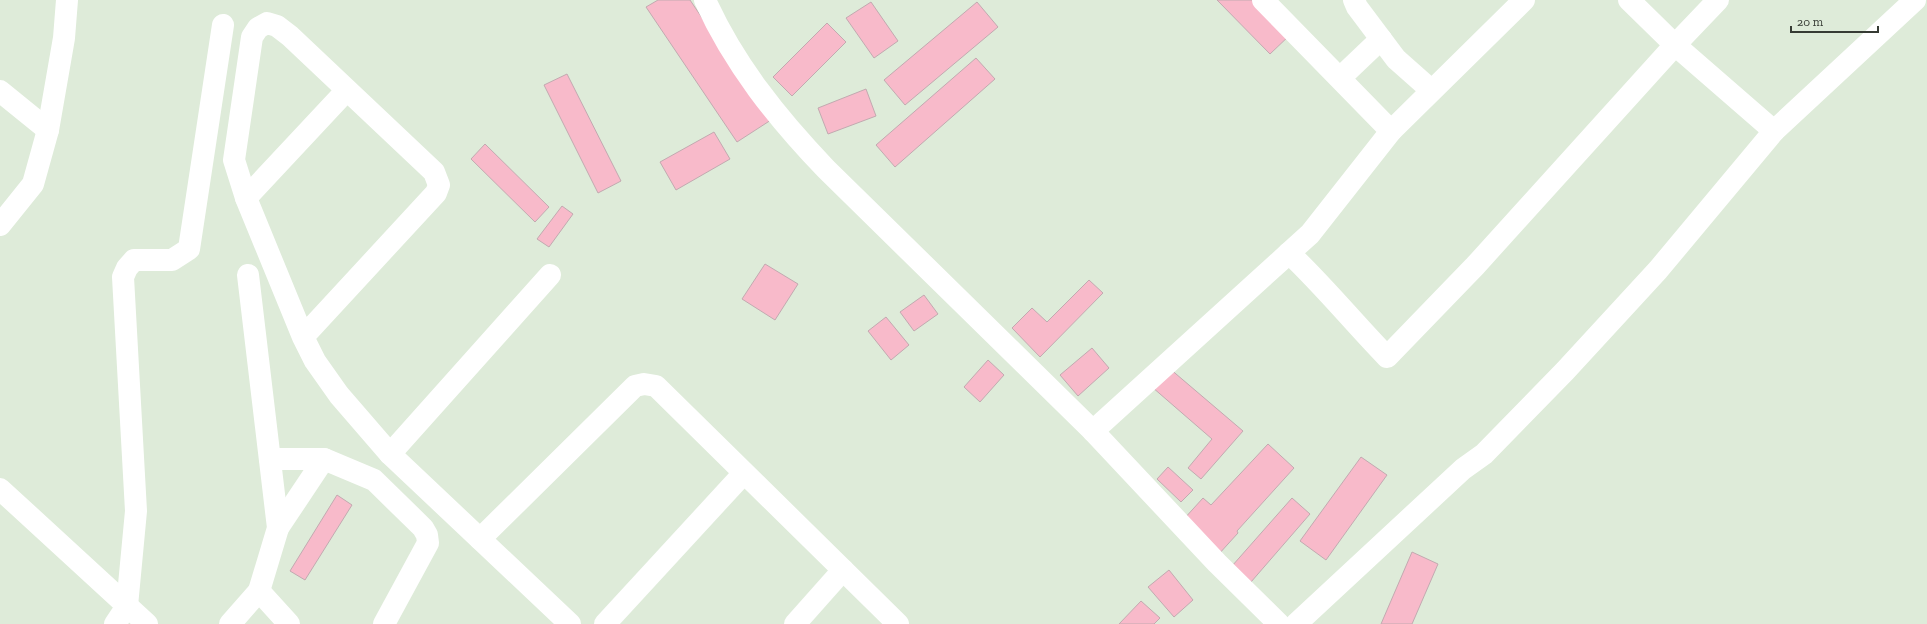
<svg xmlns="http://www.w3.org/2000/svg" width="1927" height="624" font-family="'Zilla Slab',serif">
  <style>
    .building { fill: #f8baca; stroke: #c2aab0 }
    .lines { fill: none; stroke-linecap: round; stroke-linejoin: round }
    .minor { stroke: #fff; stroke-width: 22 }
  </style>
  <rect width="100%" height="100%" fill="#deebd9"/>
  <g class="building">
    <polygon points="658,0 690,0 771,120 737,142 646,7"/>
    <polygon points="1217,0 1259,0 1292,33 1270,54"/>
    <polygon points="871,2 898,41 874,58 846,18"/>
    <polygon points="977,2 998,27 905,105 884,80"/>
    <polygon points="827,23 846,42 792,96 773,77"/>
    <polygon points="976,58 995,79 895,167 876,145"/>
    <polygon points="567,74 621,181 598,193 544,85"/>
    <polygon points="866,89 876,116 828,134 818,108"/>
    <polygon points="714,132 730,159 676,190 660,162"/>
    <polygon points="485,144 549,207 535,222 471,159"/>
    <polygon points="562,206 573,214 549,247 537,239"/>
    <polygon points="765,264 798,284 775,320 742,299"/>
    <polygon points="1089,280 1103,293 1040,357 1012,328 1032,308 1047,322"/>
    <polygon points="924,295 938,314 914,331 900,312"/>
    <polygon points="886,317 909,345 891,360 868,331"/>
    <polygon points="1092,348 1109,368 1078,396 1060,375"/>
    <polygon points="988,360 1004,375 980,402 964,387"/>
    <polygon points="1169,368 1243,431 1201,479 1188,468 1212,439 1152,387"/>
    <polygon points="1268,444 1294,468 1237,531 1238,533 1218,555 1183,520 1203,498 1211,505"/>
    <polygon points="1361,457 1387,475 1326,560 1300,541"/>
    <polygon points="1168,467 1193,490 1181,502 1157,479"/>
    <polygon points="337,495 352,505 305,580 290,571"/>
    <polygon points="1292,498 1310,514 1251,582 1232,566"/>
    <polygon points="1412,552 1438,564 1412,624 1381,624"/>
    <polygon points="1169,570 1193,600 1174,617 1148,587"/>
    <polygon points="1141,601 1160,618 1154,624 1119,624"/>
  </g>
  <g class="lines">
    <g class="minor">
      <path d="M 705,0 C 734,64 777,118 826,169 L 1093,431 L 1217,563 L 1279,624"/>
      <polyline points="1263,0 1391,131"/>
      <polyline points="1354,0 1357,7 1396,59 1431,90"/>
      <path d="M 1524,0 L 1391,131 L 1310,234 L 1289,253 C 1323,285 1354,323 1387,357 L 1475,266 L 1675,45 L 1718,0"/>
      <polyline points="1629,0 1675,45 1774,131"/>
      <polyline points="1340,78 1381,39"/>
      <polyline points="0,91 48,130"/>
      <polyline points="246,198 346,91"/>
      <polyline points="0,225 33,184 48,130 64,38 67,0"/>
      <polyline points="303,337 436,193 439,185 434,172 290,36 277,26 267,23 258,28 252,37 234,160 246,198 303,337 315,361 339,395 390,454 480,539 635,386 644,384 656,386 898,624"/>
      <polyline points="1093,431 1289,253"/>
      <polyline points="390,454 550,275"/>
      <polyline points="270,459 324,459 374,480 423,528 427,535 428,543 384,624"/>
      <polyline points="0,489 147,624"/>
      <polyline points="278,528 324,459"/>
      <polyline points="480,539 570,624"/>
      <polyline points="259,591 289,624"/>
      <polyline points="115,624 127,606 136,511 123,277 127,268 134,260 172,260 189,249 223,25"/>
      <polyline points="230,624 259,591 278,528 248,275"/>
      <polyline points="605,624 744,473"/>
      <polyline points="795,624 843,570"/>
      <polyline points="1296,624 1463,469 1484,454 1565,371 1658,270 1774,131 1915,0"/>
    </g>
  </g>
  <path d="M1791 26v6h87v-6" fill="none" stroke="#363b34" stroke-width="2"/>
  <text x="1797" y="26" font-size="12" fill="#363b34" stroke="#deebd9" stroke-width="3" paint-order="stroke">20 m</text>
</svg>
